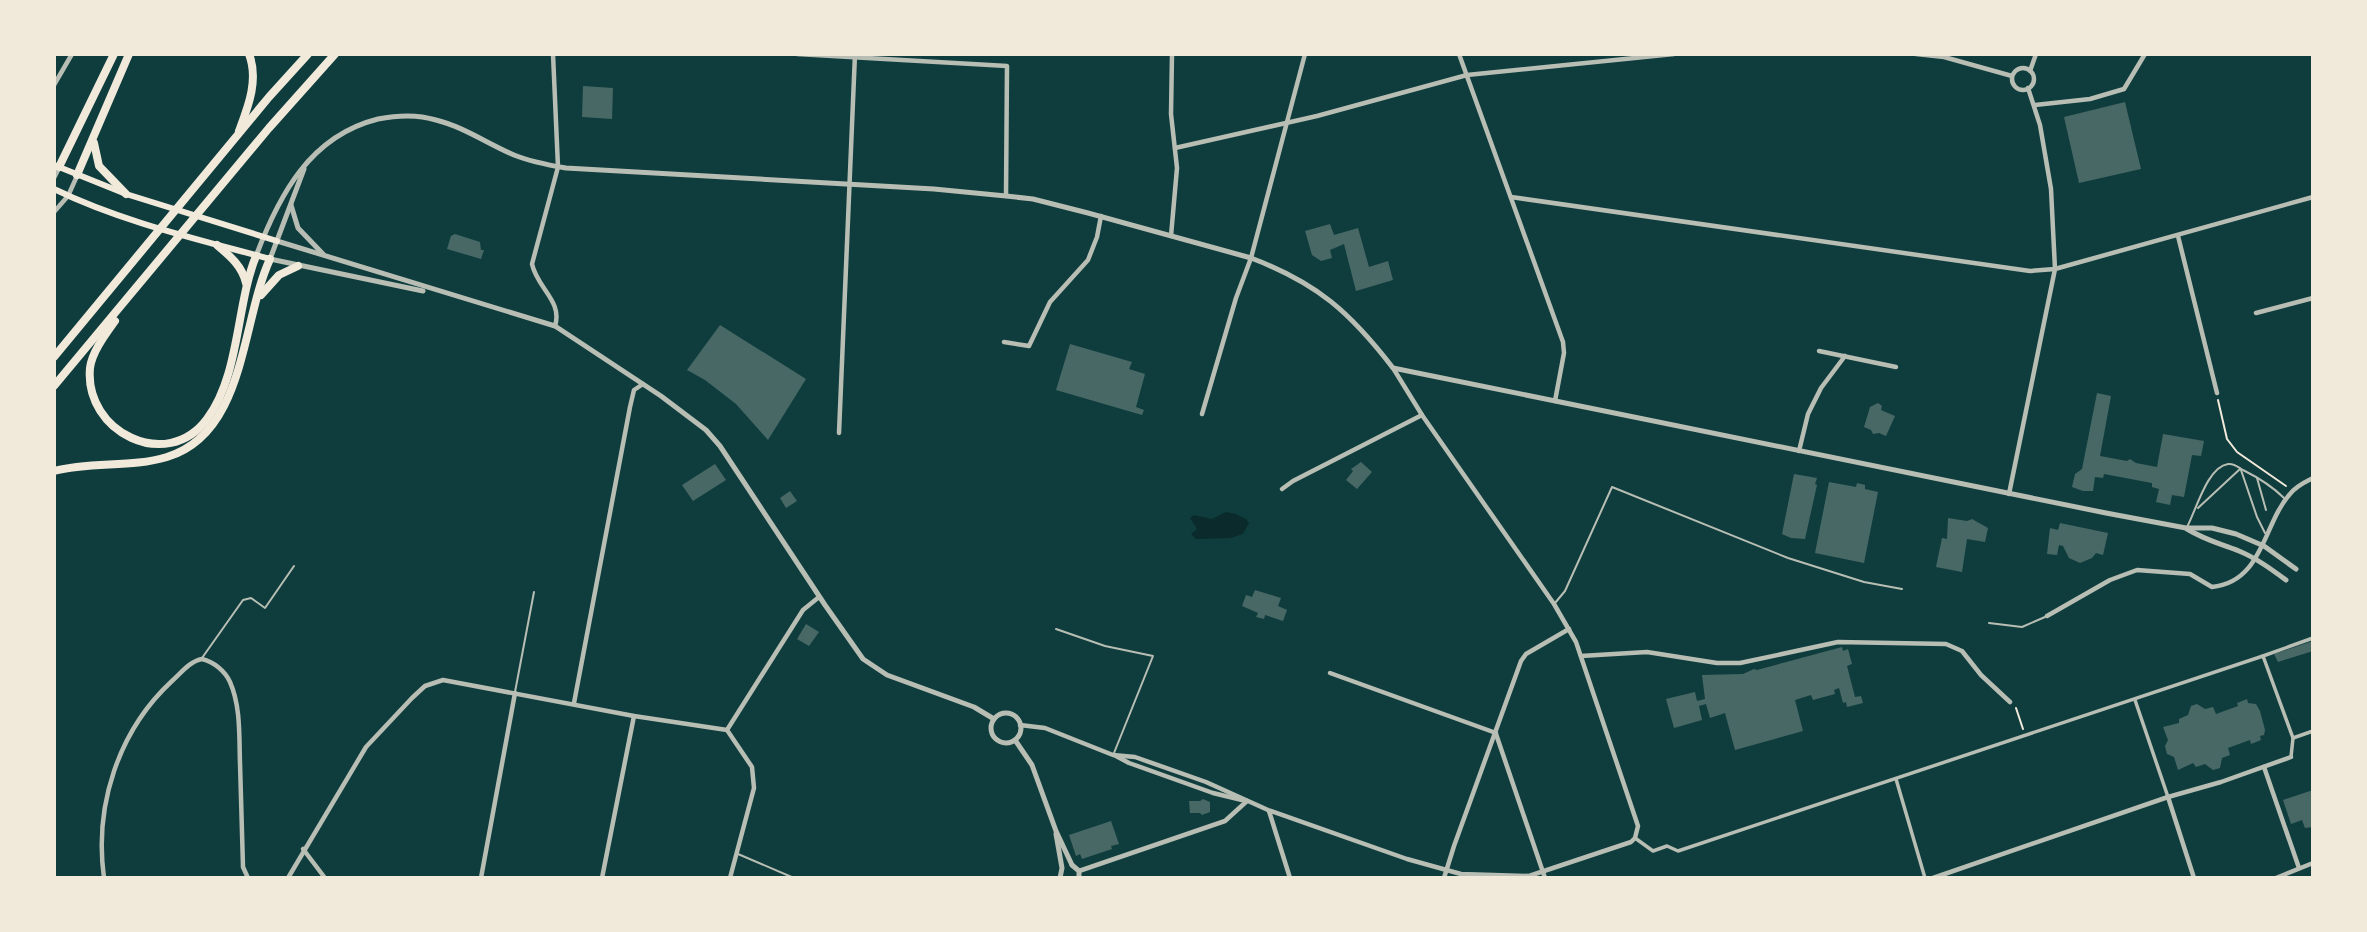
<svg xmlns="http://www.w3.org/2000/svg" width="2367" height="932" font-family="Barlow,sans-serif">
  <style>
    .water { fill: #0a2a2b }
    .building { fill: #486865 }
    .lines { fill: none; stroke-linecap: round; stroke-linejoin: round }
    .path { stroke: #f1e9da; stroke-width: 2 }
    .service { stroke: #b8beb3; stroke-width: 2 }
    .pedestrian { stroke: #b8beb3; stroke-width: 3.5 }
    .minor { stroke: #b8beb3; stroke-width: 4.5 }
    .tertiary { stroke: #b8beb3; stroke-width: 5 }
    .secondary { stroke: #f1e9da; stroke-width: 6 }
    .motorway { stroke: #f1e9da; stroke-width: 8 }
  </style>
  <rect width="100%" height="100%" fill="#0f3d3e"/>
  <polygon class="water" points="1226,512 1236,514 1246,519 1249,523 1243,534 1230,538 1196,539 1191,534 1197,529 1190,518 1194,515 1212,519"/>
  <g class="building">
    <polygon points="583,86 613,88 612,119 582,117"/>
    <polygon points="2125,102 2141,169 2079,183 2064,117"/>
    <polygon points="1330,224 1334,235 1358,228 1369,267 1388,261 1393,280 1356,291 1344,244 1330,250 1332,258 1321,261 1312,255 1305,231"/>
    <polygon points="455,234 480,242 481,250 484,250 481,259 447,249 451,236"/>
    <polygon points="720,325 806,379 768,440 736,404 705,380 687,370"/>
    <polygon points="1070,344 1132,362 1129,369 1145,374 1136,407 1144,410 1142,415 1056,390"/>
    <polygon points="2097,393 2111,396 2100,456 2127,461 2130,459 2136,463 2157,467 2163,434 2204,441 2201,456 2192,455 2184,497 2172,495 2170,505 2156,502 2159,489 2152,487 2152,483 2104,474 2103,478 2095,477 2093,491 2083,491 2072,487 2075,474 2082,469"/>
    <polygon points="1878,403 1882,406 1881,410 1895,416 1886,436 1879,433 1873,434 1871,430 1864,427 1870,407"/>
    <polygon points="1361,462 1372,472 1357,489 1346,480 1353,471 1351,469"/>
    <polygon points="715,464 726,480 693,501 682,485"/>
    <polygon points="1794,474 1817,478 1815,484 1817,485 1805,539 1791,538 1782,534"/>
    <polygon points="1829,482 1856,487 1857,483 1865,485 1865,489 1878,492 1864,563 1815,553"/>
    <polygon points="790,491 797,501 786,508 780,498"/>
    <polygon points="1948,518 1967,521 1972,519 1988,528 1985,542 1967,539 1962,572 1936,567 1942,538 1947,539"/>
    <polygon points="2060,523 2108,533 2103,555 2096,553 2092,558 2080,563 2069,558 2063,546 2059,545 2057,555 2047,554 2050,528 2058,530"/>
    <polygon points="1255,590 1281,598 1278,606 1287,610 1283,621 1265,615 1264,619 1256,617 1258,613 1242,606 1246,595 1252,597"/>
    <polygon points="806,624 819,632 809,646 797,639"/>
    <polygon points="2313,641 2313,651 2278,662 2274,654"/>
    <polygon points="1842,647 1843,651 1848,649 1852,664 1847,666 1855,697 1861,696 1863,703 1847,707 1846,702 1843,703 1839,688 1834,690 1835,694 1813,700 1811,695 1795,700 1803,731 1735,750 1725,713 1710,718 1706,704 1699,706 1702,720 1674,728 1666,699 1695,692 1697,701 1705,699 1702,675 1743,674 1754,669 1757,670"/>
    <polygon points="2247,699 2248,703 2256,704 2260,711 2265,730 2264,735 2260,736 2261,740 2251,744 2250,740 2228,748 2230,755 2222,758 2220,768 2213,770 2205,764 2196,767 2193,763 2178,770 2174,757 2167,754 2165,746 2168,740 2163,727 2179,723 2179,719 2188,715 2191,706 2197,704 2205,709 2213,707 2216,714 2238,706 2237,703"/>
    <polygon points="2313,790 2313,827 2305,828 2302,820 2291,824 2283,800"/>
    <polygon points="1203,799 1210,802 1210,812 1202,815 1200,813 1190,813 1189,801 1200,801"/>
    <polygon points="1111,821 1119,844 1111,846 1112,849 1082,859 1080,854 1076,856 1069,835"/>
  </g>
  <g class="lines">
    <g class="path">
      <polyline points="2218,400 2227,439 2237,452 2286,486"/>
      <polyline points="2016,708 2023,729"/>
    </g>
    <g class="service">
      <polyline points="2241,470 2257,517 2265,533"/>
      <polyline points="2257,478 2266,510"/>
      <polyline points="2198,508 2240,469"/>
      <path d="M 2187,527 C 2196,511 2207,467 2228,464 C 2234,463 2238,467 2243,470 C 2259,478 2272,486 2284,498"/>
      <polyline points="1555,603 1565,591 1612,487 1788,558 1864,582 1902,589"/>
      <polyline points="1989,623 2022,627 2045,617"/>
      <polyline points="1056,629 1105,646 1153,656 1114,753"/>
      <polyline points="202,658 243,600 251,598 265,608 294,566"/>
      <polyline points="515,692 534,592"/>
      <polyline points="738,854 794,878"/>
    </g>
    <g class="pedestrian">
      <polyline points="2263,656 2293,738 2291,757"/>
      <polyline points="2135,700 2168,797"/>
      <polyline points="2293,738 2313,731"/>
      <polyline points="1896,779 1925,878"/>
      <polyline points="1635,838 1653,851 1667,846 1678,851 2263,656 2313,638"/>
    </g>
    <g class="minor">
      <path d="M 553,54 L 558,167 L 532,264 C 537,288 563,301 555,326"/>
      <polyline points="797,54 1007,66 1006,196"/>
      <polyline points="1459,54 1563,342 1564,353 1555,401"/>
      <polyline points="1916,54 1944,57 2012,76"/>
      <circle cx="2023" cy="79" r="11"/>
      <polyline points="2030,71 2036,54"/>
      <polyline points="54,85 72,54"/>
      <polyline points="2035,105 2090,99 2124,89 2145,54"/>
      <polyline points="1175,148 1317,116 1467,75 1674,54"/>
      <polyline points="54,178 59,168"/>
      <polyline points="1511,197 2030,271 2055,269 2313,197"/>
      <polyline points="54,212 68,196 77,176"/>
      <polyline points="1171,236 1177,168 1171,114 1172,54"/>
      <polyline points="2178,236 2217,393"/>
      <polyline points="2256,313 2313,298"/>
      <polyline points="1004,342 1029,346 1050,302 1088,260 1097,237 1101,216"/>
      <polyline points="1819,351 1896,367"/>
      <polyline points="1202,414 1236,298 1251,258 1305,54"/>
      <polyline points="839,433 855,54"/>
      <polyline points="1799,451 1808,414 1821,388 1845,356"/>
      <polyline points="1282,489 1293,481 1422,415"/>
      <polyline points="2009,494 2055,269 2051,189 2040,125 2028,88"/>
      <path d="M 2047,616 L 2110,580 L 2137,570 L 2190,574 L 2212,587 C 2263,582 2263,524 2290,494 C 2296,486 2305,482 2313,478"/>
      <polyline points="1581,656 1647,652 1717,663 1740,663 1838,642 1946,644 1962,651 1981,675 2010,702"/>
      <polyline points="1330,673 1496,733"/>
      <polyline points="574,703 630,407 634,390 643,384"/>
      <polyline points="1020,725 1045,728 1113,755 1135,757 1206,782 1268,810 1407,859 1461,874 1529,876 1631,842 1635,838 1638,826 1576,642 1554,604 1422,415 1393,368"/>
      <polyline points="727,730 752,767 754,788 730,878"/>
      <polyline points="1496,734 1545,878"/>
      <polyline points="1116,756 1129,763 1213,793 1242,800"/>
      <polyline points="2264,767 2299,868"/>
      <polyline points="2168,797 2194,878"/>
      <polyline points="1269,811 1290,878"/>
      <polyline points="303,849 325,878"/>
      <polyline points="1079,871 1225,821 1247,801"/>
      <path d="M 104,878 C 94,806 118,731 172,681 C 181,673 190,661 202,659 C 214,662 225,671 230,682 C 241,707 239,737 240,763 C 241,798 242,832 243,867 L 248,878"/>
      <polyline points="288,878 366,747 412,698 425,686 443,680 634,716 727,730 803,610 819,597"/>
      <polyline points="481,878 515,693"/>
      <polyline points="602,878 634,716"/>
      <polyline points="1444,878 1454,846 1521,661 1526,654 1569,629"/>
      <polyline points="1933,878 2168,797 2221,782 2291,757"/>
      <polyline points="2276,878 2313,863"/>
    </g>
    <g class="tertiary">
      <polyline points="304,169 270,259 423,291"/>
      <polyline points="291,205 298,228 323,254"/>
      <polyline points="277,241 555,326 661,396 706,430 720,446 825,605 863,659 887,675 974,707 994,719"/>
      <path d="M 256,256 C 279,195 310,136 378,119 C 398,115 417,114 436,120 C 464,127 488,144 514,155 C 531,162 548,165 566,168 L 934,189 L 1006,196 L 1033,199 L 1088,213 L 1251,258 C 1317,283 1350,312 1393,368 L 2106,513 L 2186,528 L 2212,528 L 2236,534 L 2264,546 L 2296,569"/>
      <path d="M 2187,529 C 2207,541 2219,543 2239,551 C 2256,558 2271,569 2286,580"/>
      <circle cx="1006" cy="728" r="15"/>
      <polyline points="1015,740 1032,765 1056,831 1072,865"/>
      <polyline points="1056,834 1062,868 1060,878"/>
      <polyline points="1072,865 1079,871 1079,878"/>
    </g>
    <g class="secondary">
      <polyline points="54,165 126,194 277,241"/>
      <path d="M 54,189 C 122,222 197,239 270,259"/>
    </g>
    <g class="motorway">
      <path d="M 239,131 C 248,107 259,80 249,54"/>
      <polyline points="94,143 99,166 126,194"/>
      <polyline points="59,167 114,54"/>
      <polyline points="77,175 129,54"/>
      <path d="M 217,245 C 230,256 242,266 246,283"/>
      <polyline points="261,295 279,275 298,266"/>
      <path d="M 115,321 C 105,335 92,352 90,368 C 84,432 167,473 207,419 C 240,375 236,305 256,256"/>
      <polyline points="54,357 269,97 308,54"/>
      <polyline points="54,386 269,128 335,54"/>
      <path d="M 54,471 C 91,461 131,468 167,457 C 246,433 241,322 270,259"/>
    </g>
  </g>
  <rect width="2367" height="932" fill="none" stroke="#f1e9da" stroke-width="112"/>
</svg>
